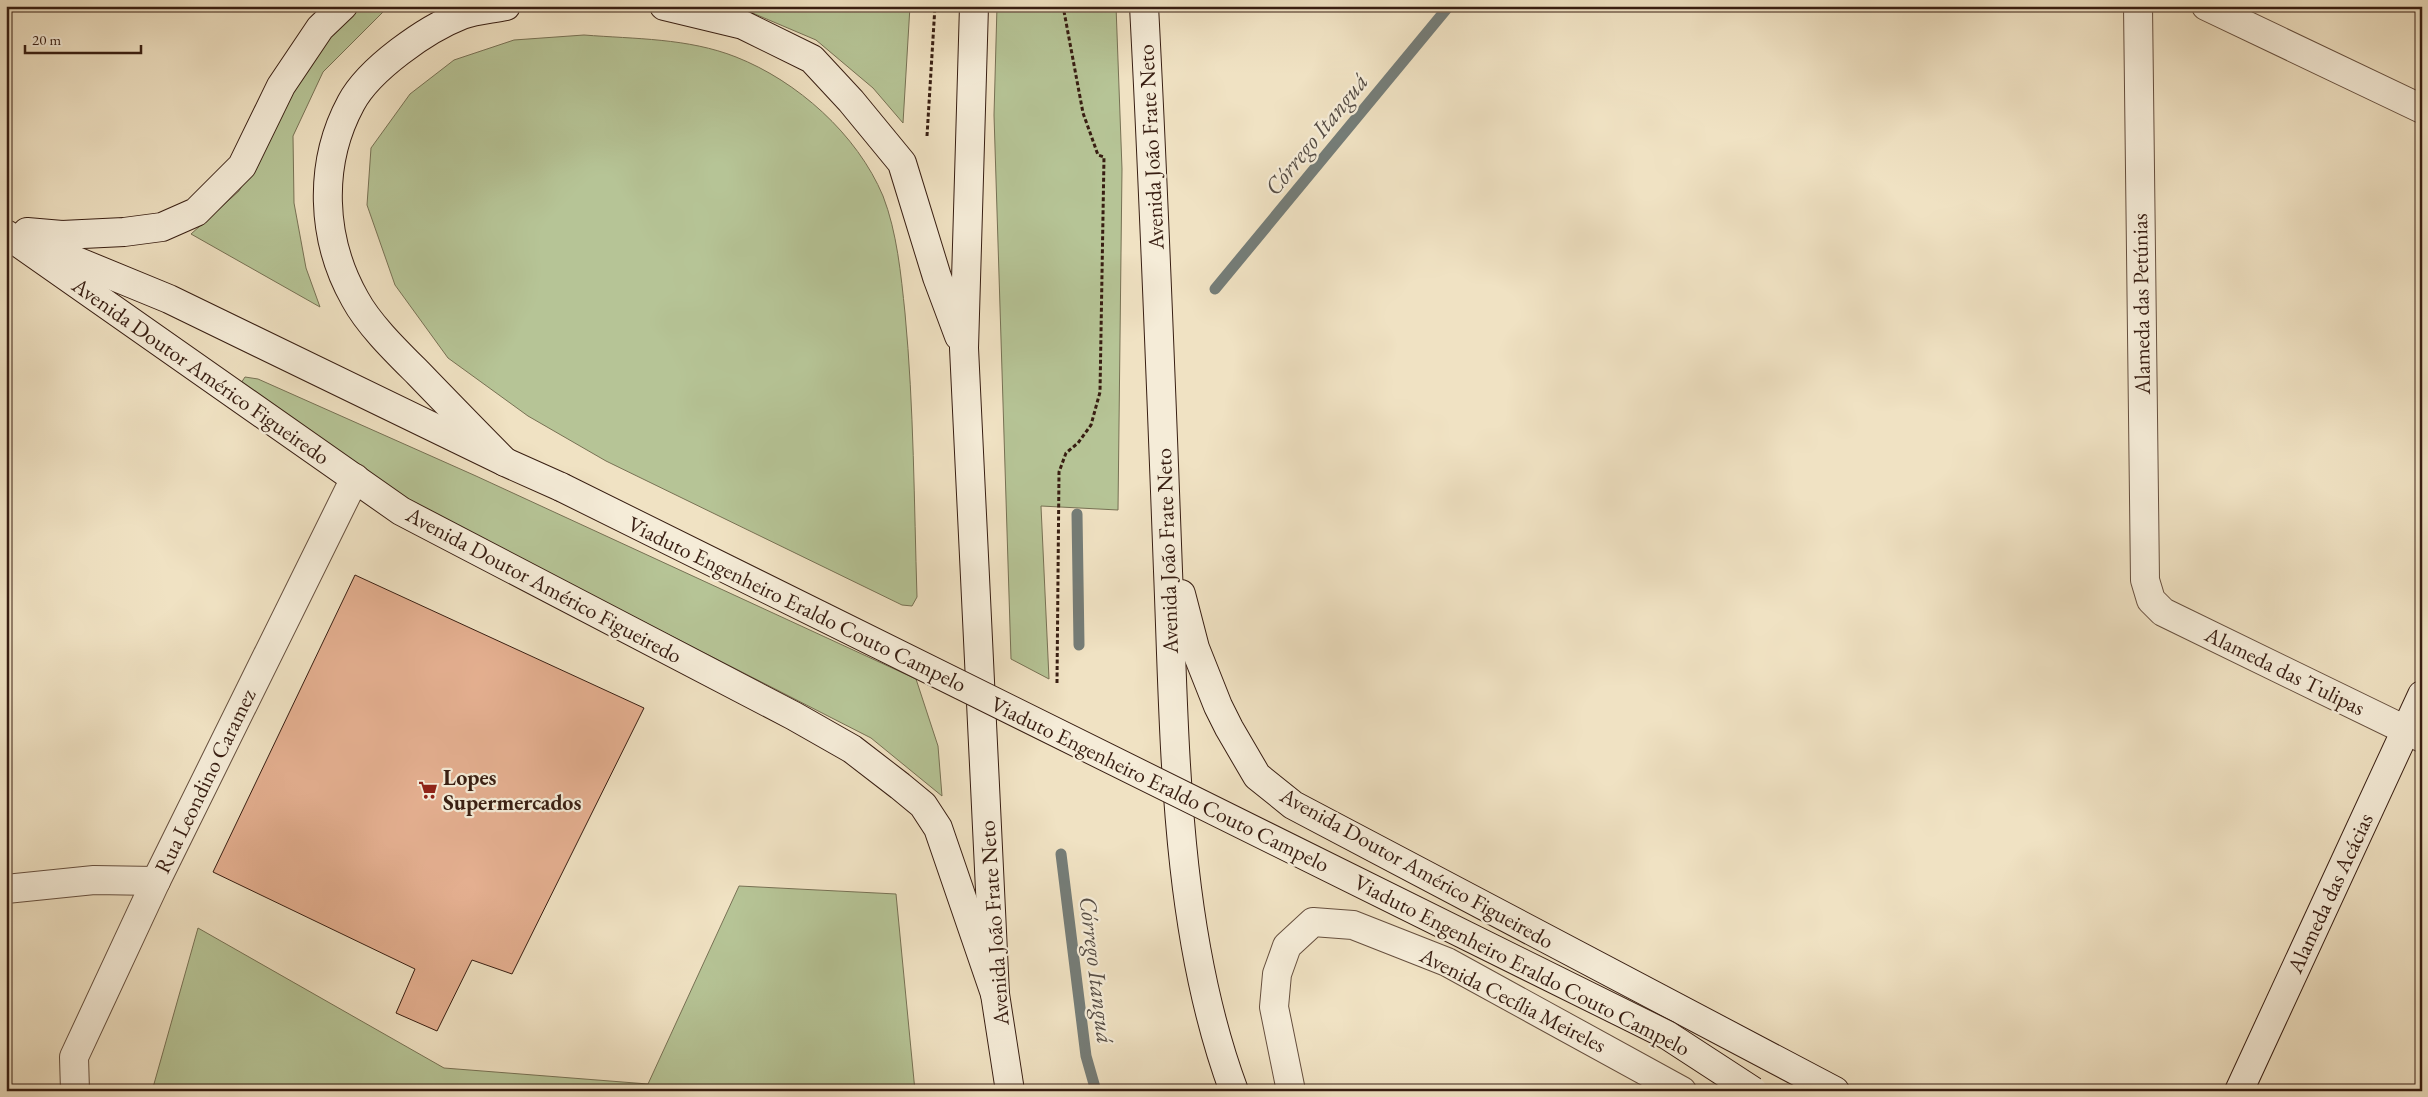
<svg xmlns="http://www.w3.org/2000/svg" width="2428" height="1097" font-family="'EB Garamond',serif">
  <style>
    .green { fill: #b6c496; stroke: #777154 }
    .lines { fill: none; stroke-linecap: round; stroke-linejoin: round }
    .stream { stroke: #757d78; stroke-width: 11 }
    .building { fill: #e4af90; stroke: #381e12 }
    .street-casing { stroke: #664f3e; stroke-width: 30 }
    .secondary-casing { stroke: #381e12; stroke-width: 30 }
    .path { stroke: #381e12; stroke-width: 3; stroke-dasharray: 4 2.5; stroke-linecap: butt }
    .street { stroke: #f5ecd8; stroke-width: 28 }
    .secondary { stroke: #f5ecd8; stroke-width: 28 }
    .secondary-bridge-casing { stroke: #381e12; stroke-width: 30; stroke-linecap: butt }
    .secondary-bridge { stroke: #f5ecd8; stroke-width: 28 }
    .labels { text-anchor: middle; dominant-baseline: central; stroke-width: 4.5; stroke-linejoin: round; paint-order: stroke }
    .street-label { font-size: 22px; fill: #381e12; stroke: #f5ecd8 }
    .poi-label { font-size: 22px; font-weight: bold; fill: #381e12; stroke: #f5ecd8; text-anchor: start }
    .water-label { font-size: 24px; font-style: italic; fill: #564d45; stroke: #f5ecd8 }
  </style>
  <rect width="100%" height="100%" fill="#f0e2c3"/>
  <filter id="stains"><feTurbulence type="fractalNoise" baseFrequency=".004" numOctaves="4"/><feColorMatrix values="0 0 0 0 .2 0 0 0 0 .09 0 0 0 0 .02 0 0 0 .5 -.17"/></filter>
  <radialGradient id="worn" r=".72"><stop offset=".6" stop-color="#630" stop-opacity="0"/><stop offset="1" stop-color="#630" stop-opacity=".3"/></radialGradient>
  <g class="green">
    <polygon points="366,6 389,6 323,72 293,136 294,203 306,268 320,307 191,234 239,191 271,134 303,67 345,19"/>
    <polygon points="736,6 910,6 903,123 873,88 816,40"/>
    <polygon points="997,6 1116,6 1122,169 1118,510 1041,506 1049,679 1011,659 994,115"/>
    <path d="M 584,35 C 635,39 688,38 736,57 C 797,81 857,134 883,196 C 897,232 901,275 905,313 C 914,408 914,503 917,597 L 912,606 L 902,605 L 606,461 L 528,416 L 448,358 L 395,285 L 367,205 L 371,148 L 410,94 L 454,60 L 514,40 Z"/>
    <polygon points="245,377 258,379 476,476 916,679 938,746 942,796 871,738 417,506 241,383"/>
    <polygon points="739,886 896,894 915,1091 152,1091 198,928 444,1068 648,1084"/>
  </g>
  <g class="lines">
    <g class="stream">
      <polyline points="1215,289 1449,6"/>
      <polyline points="1077,514 1079,645"/>
      <polyline points="1061,854 1086,1056 1096,1091"/>
    </g>
  </g>
  <polygon class="building" points="355,575 644,708 512,974 472,960 437,1031 396,1013 415,969 213,872"/>
  <g class="lines">
    <g class="street-casing">
      <g id="street">
        <polyline points="2138,6 2145,580 2151,600 2163,612 2422,738"/>
        <polyline points="2206,6 2422,109"/>
        <polyline points="6,889 94,880 156,881"/>
        <polyline points="75,1091 74,1057 156,881 355,478"/>
        <polyline points="1291,1091 1274,1007 1277,974 1287,946 1313,922 1353,925 1447,962 1682,1091"/>
      </g>
    </g>
    <g class="secondary-casing">
      <g id="secondary">
        <polyline points="664,6 743,25 812,59 851,101 902,163 937,277 959,336"/>
        <polyline points="974,6 964,348 995,994 1010,1091"/>
        <path d="M 1144,6 C 1154,194 1161,382 1168,571 C 1175,741 1174,930 1234,1091"/>
        <polyline points="27,232 62,235 124,232 162,227 196,212 242,166 281,86 320,28 343,6"/>
        <polyline points="6,234 401,511 794,716 852,749 900,786 923,805 938,828 995,994"/>
        <polyline points="40,246 169,299 505,462 561,487"/>
        <path d="M 505,462 C 476,433 447,403 418,373 C 397,352 369,325 355,299 C 321,239 318,164 351,103 C 369,69 426,29 462,15 C 475,10 492,9 506,6"/>
        <polyline points="1181,594 1195,648 1218,706 1229,728 1257,776 1293,805 1835,1091"/>
        <polyline points="2239,1091 2422,695"/>
      </g>
    </g>
    <g class="path">
      <polyline points="927,136 935,6"/>
      <polyline points="1057,683 1059,472 1066,453 1078,443 1091,425 1100,392 1104,157 1098,155 1083,113 1063,6"/>
    </g>
    <use href="#street" class="street"/>
    <use href="#secondary" class="secondary"/>
    <g class="secondary-bridge-casing">
      <polyline id="secondary-bridge" points="561,487 1667,1035 1753,1091"/>
    </g>
    <use href="#secondary-bridge" class="secondary-bridge"/>
  </g>
  <defs>
    <g id="supermarket-bare" transform="scale(1.5)"><path d="M-6-5.5h2.5l.6 2H6L4.5 2H-2.5L-4.4-4H-6ZM-1.5 3.2a1.3 1.3 0 1 0 .1 0ZM3 3.2a1.3 1.3 0 1 0 .1 0Z" fill="#8f2418" stroke="#f5ecd8" stroke-width="2.5" paint-order="stroke"/></g>
  </defs>
  <g fill-rule="evenodd">
    <use href="#supermarket-bare" x="428" y="790"/>
  </g>
  <g class="labels">
    <g class="street-label">
      <text transform="translate(1151 147) rotate(-93)">Avenida João Frate Neto</text>
      <text transform="translate(2141 304) rotate(-91)">Alameda das Petúnias</text>
      <text transform="translate(201 371) rotate(35)">Avenida Doutor Américo Figueiredo</text>
      <text transform="translate(1167 551) rotate(-92)">Avenida João Frate Neto</text>
      <text transform="translate(544 585) rotate(28)">Avenida Doutor Américo Figueiredo</text>
      <text transform="translate(797 604) rotate(26)">Viaduto Engenheiro Eraldo Couto Campelo</text>
      <text transform="translate(2285 671) rotate(26)">Alameda das Tulipas</text>
      <text transform="translate(205 781) rotate(-64)">Rua Leondino Caramez</text>
      <text transform="translate(1160 784) rotate(26)">Viaduto Engenheiro Eraldo Couto Campelo</text>
      <text transform="translate(1417 868) rotate(29)">Avenida Doutor Américo Figueiredo</text>
      <text transform="translate(2330 893) rotate(-65)">Alameda das Acácias</text>
      <text transform="translate(994 923) rotate(-94)">Avenida João Frate Neto</text>
      <text transform="translate(1522 965) rotate(27)">Viaduto Engenheiro Eraldo Couto Campelo</text>
      <text transform="translate(1513 1000) rotate(27)">Avenida Cecília Meireles</text>
    </g>
    <g class="poi-label">
      <text x="443" y="777">Lopes<tspan x="443" dy="25">Supermercados</tspan></text>
    </g>
    <g class="water-label">
      <text transform="translate(1316 134) rotate(-51)">Córrego Itanguá</text>
      <text transform="translate(1097 970) rotate(83)">Córrego Itanguá</text>
    </g>
  </g>
  <rect width="2428" height="1097" fill="none" stroke="#f0e2c3" stroke-width="25"/>
  <rect x="8" y="8" width="2413" height="1082" fill="none" stroke="#381e12" stroke-width="2.5"/>
  <rect x="12" y="12" width="2403" height="1072" fill="none" stroke="#381e12"/>
  <path d="M25 45v8h116v-8" fill="none" stroke="#381e12" stroke-width="2.5"/>
  <text x="32" y="45" font-size="15" fill="#381e12" stroke="#f5ecd8" stroke-width="4" paint-order="stroke">20 m</text>
  <rect width="100%" height="100%" filter="url(#stains)"/>
  <rect width="100%" height="100%" fill="url(#worn)"/>
</svg>
